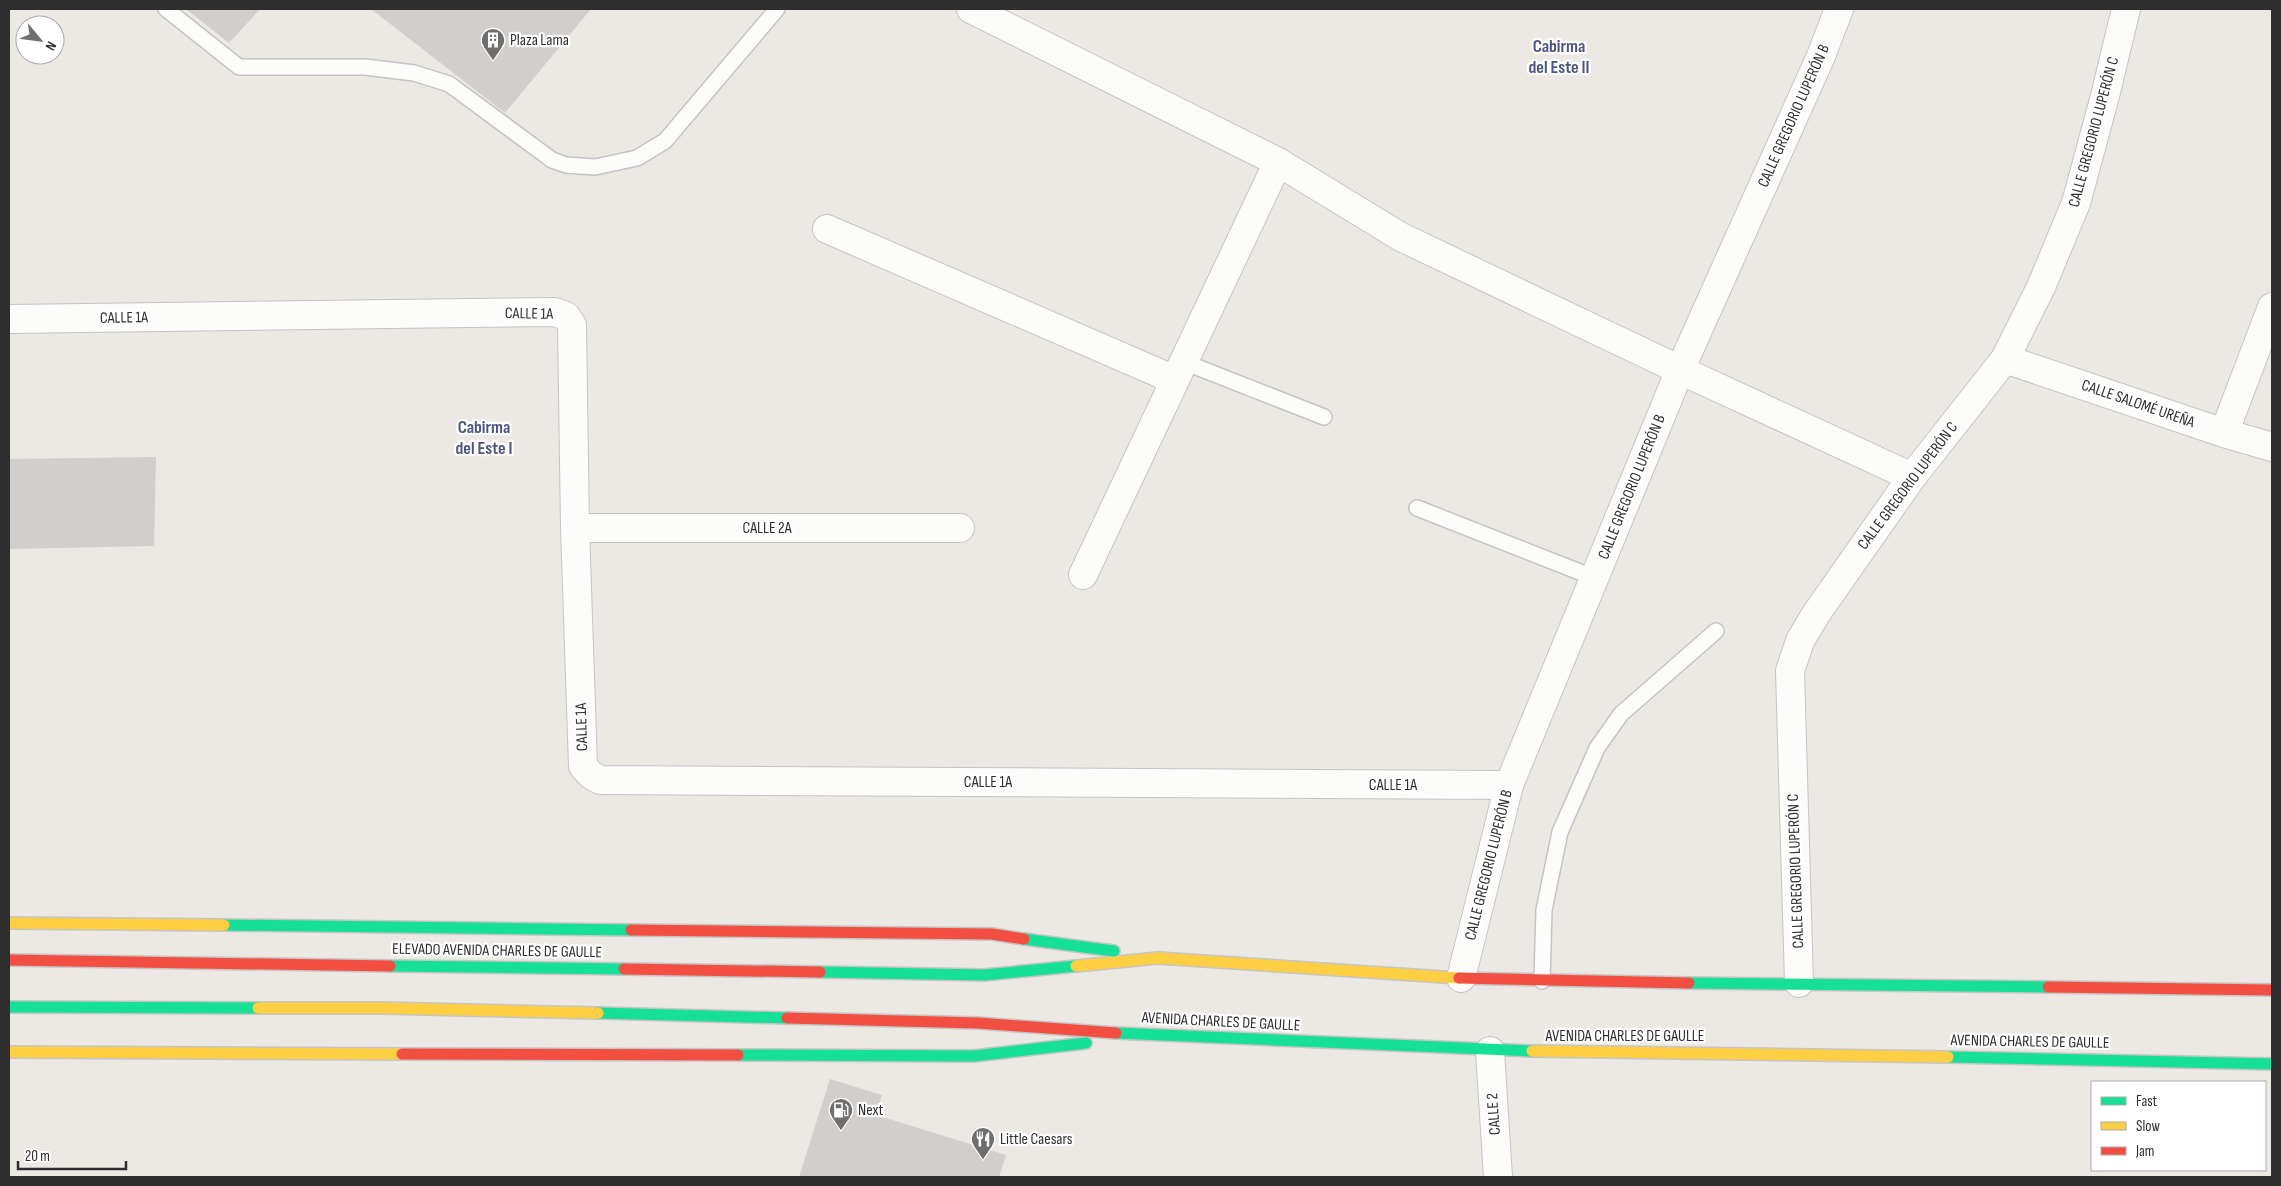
<svg xmlns="http://www.w3.org/2000/svg" width="2281" height="1186" font-family="'Sofia Sans Condensed',sans-serif">
  <style>
    .building { fill: #d1cecb }
    .lines { fill: none; stroke-linecap: round; stroke-linejoin: round }
    .lane-casing { stroke: #c5c4c5; stroke-width: 18 }
    .street-casing { stroke: #c5c4c5; stroke-width: 30 }
    .fast-casing { stroke: #c6c5c4; stroke-width: 14 }
    .slow-casing { stroke: #c6c5c4; stroke-width: 14 }
    .jam-casing { stroke: #c6c5c4; stroke-width: 14 }
    .lane { stroke: #fcfcfb; stroke-width: 15 }
    .street { stroke: #fcfcfb; stroke-width: 28 }
    .fast { stroke: #16e098; stroke-width: 11 }
    .slow { stroke: #ffcf43; stroke-width: 11 }
    .jam { stroke: #f24e42; stroke-width: 11 }
    .labels { text-anchor: middle; dominant-baseline: central; stroke-width: 4.5; stroke-linejoin: round; paint-order: stroke }
    .poi-label { font-size: 16px; fill: #2e2e2e; stroke: #fff; text-anchor: start }
    .street-label { font-size: 16px; fill: #2e2e2e; stroke: #fff }
    .neighbourhood-label { font-size: 18px; font-weight: bold; fill: #4d5680; stroke: #fff }
  </style>
  <rect width="100%" height="100%" fill="#ece8e4"/>
  <g class="building">
    <polygon points="186,9 260,9 229,43"/>
    <polygon points="371,9 591,9 505,113"/>
    <polygon points="156,457 154,546 9,549 9,459"/>
    <polygon points="830,1079 882,1095 876,1115 1006,1155 999,1177 799,1177"/>
  </g>
  <g class="lines">
    <g class="lane-casing">
      <g id="lane">
        <polyline points="166,9 239,67 365,67 414,73 449,84 552,160 566,165 595,167 637,158 665,141 777,9"/>
        <polyline points="1184,362 1324,417"/>
        <polyline points="1417,508 1595,578"/>
        <polyline points="1542,981 1544,910 1560,832 1597,748 1621,714 1716,631"/>
      </g>
    </g>
    <g class="street-casing">
      <g id="street">
        <polyline points="971,9 1278,162 1401,237 1680,370 1912,477"/>
        <polyline points="827,229 1175,380"/>
        <polyline points="9,319 555,312 566,316 572,325 575,528 583,766 591,775 600,780 1509,785"/>
        <polyline points="2005,359 2224,433 2272,447"/>
        <polyline points="2224,433 2272,307"/>
        <polyline points="575,528 960,528"/>
        <polyline points="1083,575 1278,162"/>
        <polyline points="1461,978 1509,785 1680,370 1821,56 1839,9"/>
        <polyline points="1799,983 1790,671 1800,641 1816,614 1912,477 2005,359 2041,287 2076,203 2105,96 2126,9"/>
        <polyline points="1490,1051 1498,1177"/>
      </g>
    </g>
    <g class="fast-casing">
      <g id="fast">
        <polyline points="224,925 631,930"/>
        <polyline points="1024,939 1114,951"/>
        <polyline points="390,966 624,969"/>
        <polyline points="820,972 984,975 1076,966"/>
        <polyline points="1689,983 2048,987"/>
        <polyline points="9,1007 258,1008"/>
        <polyline points="598,1013 787,1018"/>
        <polyline points="1116,1033 1532,1051"/>
        <polyline points="738,1055 974,1056 1086,1043"/>
        <polyline points="1948,1057 2272,1064"/>
      </g>
    </g>
    <g class="slow-casing">
      <g id="slow">
        <polyline points="9,923 224,925"/>
        <polyline points="1076,966 1158,958 1459,978"/>
        <polyline points="258,1008 383,1008 598,1013"/>
        <polyline points="1532,1051 1948,1057"/>
        <polyline points="9,1052 402,1054"/>
      </g>
    </g>
    <g class="jam-casing">
      <g id="jam">
        <polyline points="631,930 992,934 1024,939"/>
        <polyline points="9,960 390,966"/>
        <polyline points="624,969 820,972"/>
        <polyline points="1459,978 1689,983"/>
        <polyline points="2048,987 2272,990"/>
        <polyline points="787,1018 978,1023 1116,1033"/>
        <polyline points="402,1054 738,1055"/>
      </g>
    </g>
    <use href="#lane" class="lane"/>
    <use href="#street" class="street"/>
    <use href="#fast" class="fast"/>
    <use href="#slow" class="slow"/>
    <use href="#jam" class="jam"/>
  </g>
  <defs>
    <g id="building-pin" transform="scale(1.25)"><path d="M0 17L-7.5 6A9.5 9.5 0 1 1 7.5 6Z" fill="#706f6e" stroke="#fff"/><path d="M-4-6H4V6H1V3H-1V6H-4ZM-2.5-4.3h1.7v1.8h-1.7ZM.8-4.3h1.7v1.8H.8ZM-2.5-1h1.7V.8h-1.7ZM.8-1h1.7V.8H.8Z" fill="#fff"/></g>
    <g id="fuel-pin" transform="scale(1.25)"><path d="M0 17L-7.5 6A9.5 9.5 0 1 1 7.5 6Z" fill="#706f6e" stroke="#fff"/><path d="M-5.5-6h7V0h2V4h1.3V-2.5L3-4.5l.8-.8L6-3V5H2.5V1h-1V6h-7ZM-4.2-4.7v3.2H.2V-4.7Z" fill="#fff"/></g>
    <g id="restaurant-pin" transform="scale(1.25)"><path d="M0 17L-7.5 6A9.5 9.5 0 1 1 7.5 6Z" fill="#706f6e" stroke="#fff"/><path d="M-5-6h1v4h1v-4h1v4h1v-4h1v5L-1.5 .5V6h-2V.5L-5-1ZM5-6V6H3V1.5H1.5Q1.5-4 5-6Z" fill="#fff"/></g>
  </defs>
  <g fill-rule="evenodd">
    <use href="#building-pin" x="493" y="40"/>
    <use href="#fuel-pin" x="841" y="1110"/>
    <use href="#restaurant-pin" x="983" y="1139"/>
  </g>
  <g class="labels">
    <g class="poi-label">
      <text x="510" y="40">Plaza Lama</text>
      <text x="858" y="1110">Next</text>
      <text x="1000" y="1139">Little Caesars</text>
    </g>
    <g class="street-label">
      <text transform="translate(1794 116) rotate(-66)">CALLE GREGORIO LUPERÓN B</text>
      <text transform="translate(2094 132) rotate(-75)">CALLE GREGORIO LUPERÓN C</text>
      <text transform="translate(529 314) rotate(1)">CALLE 1A</text>
      <text transform="translate(124 318) rotate(-1)">CALLE 1A</text>
      <text transform="translate(2138 404) rotate(19)">CALLE SALOMÉ UREÑA</text>
      <text transform="translate(1908 486) rotate(-53)">CALLE GREGORIO LUPERÓN C</text>
      <text transform="translate(1632 487) rotate(-68)">CALLE GREGORIO LUPERÓN B</text>
      <text x="767" y="528">CALLE 2A</text>
      <text transform="translate(582 727) rotate(-92)">CALLE 1A</text>
      <text x="988" y="782">CALLE 1A</text>
      <text x="1393" y="785">CALLE 1A</text>
      <text transform="translate(1489 865) rotate(-76)">CALLE GREGORIO LUPERÓN B</text>
      <text transform="translate(1796 871) rotate(-92)">CALLE GREGORIO LUPERÓN C</text>
      <text transform="translate(497 951) rotate(1)">ELEVADO AVENIDA CHARLES DE GAULLE</text>
      <text transform="translate(1221 1022) rotate(3)">AVENIDA CHARLES DE GAULLE</text>
      <text x="1625" y="1036">AVENIDA CHARLES DE GAULLE</text>
      <text transform="translate(2030 1042) rotate(1)">AVENIDA CHARLES DE GAULLE</text>
      <text transform="translate(1494 1114) rotate(-94)">CALLE 2</text>
    </g>
    <g class="neighbourhood-label">
      <text x="1559" y="46">Cabirma<tspan x="1559" dy="21">del Este II</tspan></text>
      <text x="484" y="427">Cabirma<tspan x="484" dy="21">del Este I</tspan></text>
    </g>
  </g>
  <rect width="2281" height="1186" fill="none" stroke="#2e2e2e" stroke-width="20"/>
  <rect x="2091" y="1081" width="175" height="90" fill="#ffffff" stroke="#ababab"/>
  <rect x="2101" y="1097" width="25" height="8" fill="#16e098" stroke="#ababab"/>
  <text x="2136" y="1106" font-size="15" fill="#2e2e2e">Fast</text>
  <rect x="2101" y="1122" width="25" height="8" fill="#ffcf43" stroke="#ababab"/>
  <text x="2136" y="1131" font-size="15" fill="#2e2e2e">Slow</text>
  <rect x="2101" y="1147" width="25" height="8" fill="#f24e42" stroke="#ababab"/>
  <text x="2136" y="1156" font-size="15" fill="#2e2e2e">Jam</text>
  <g transform="translate(40 40) rotate(119)"><circle r="24" fill="#ffffff" stroke="#ababab"/>
  <path d="M0-4L9 19L0 12L-9 19Z" fill="#706f6e"/>
  <text y="-8" font-size="14" font-weight="bold" text-anchor="middle" fill="#2e2e2e">N</text>
  </g>
  <path d="M18 1161v8h108v-8" fill="none" stroke="#2e2e2e" stroke-width="2.5"/>
  <text x="25" y="1161" font-size="15" fill="#2e2e2e" stroke="#ffffff" stroke-width="4" paint-order="stroke">20 m</text>
</svg>
